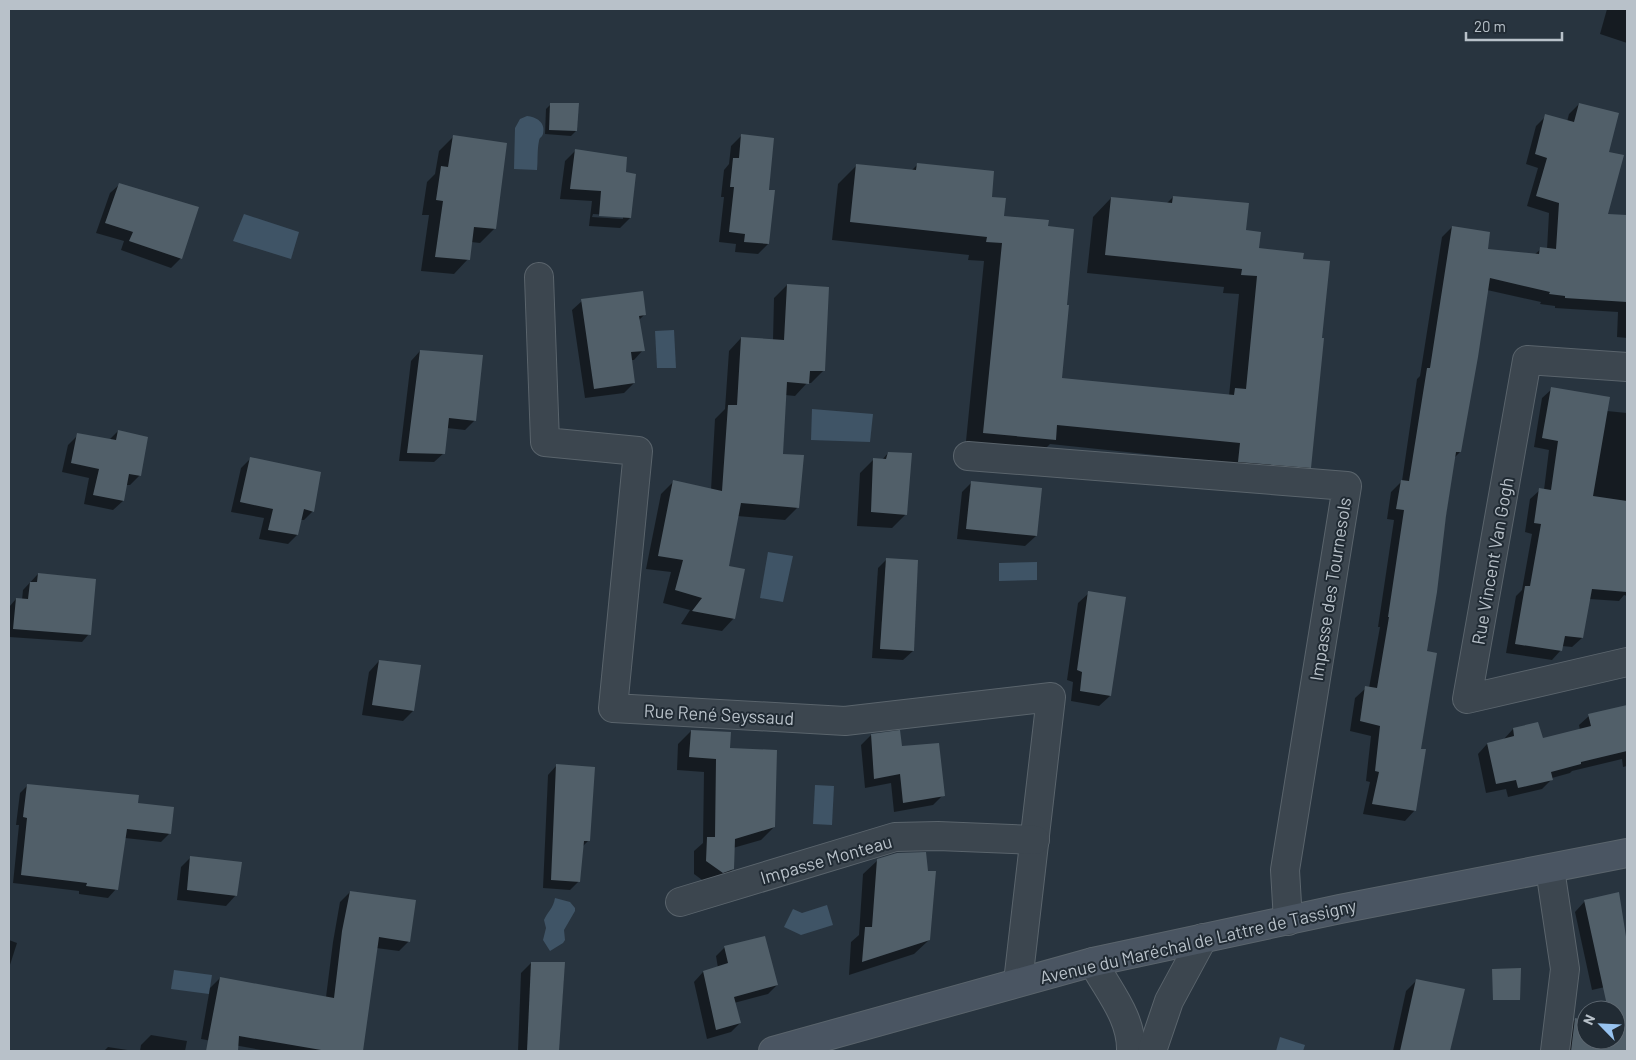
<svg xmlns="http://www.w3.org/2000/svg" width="1636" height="1060" font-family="Barlow,sans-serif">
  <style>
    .water { fill: #3f5466 }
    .shadow { fill: #0007; fill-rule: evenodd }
    .building { fill: #515f69 }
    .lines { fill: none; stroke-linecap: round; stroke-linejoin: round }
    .minor-casing { stroke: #5a646c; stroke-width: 30 }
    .secondary-casing { stroke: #5a646c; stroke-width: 30 }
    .minor { stroke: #3c464f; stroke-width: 28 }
    .secondary { stroke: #4a5562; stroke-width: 28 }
    .labels { text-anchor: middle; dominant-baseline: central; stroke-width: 4; stroke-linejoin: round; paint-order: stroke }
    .street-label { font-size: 18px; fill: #b8c1c9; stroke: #212b34 }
  </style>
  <rect width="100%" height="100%" fill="#28343f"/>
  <g class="water">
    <path d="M 527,116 C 536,117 546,122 543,134 C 541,139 540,136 539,141 C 537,150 538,161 537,170 L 514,169 L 515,128 L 520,119 Z"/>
    <polygon points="244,214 299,232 291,259 233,241"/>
    <polygon points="674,330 676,368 657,368 655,331"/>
    <polygon points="812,409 873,414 870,442 811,440"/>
    <polygon points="768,552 793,556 783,602 760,598"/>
    <polygon points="1037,562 1037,580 999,581 999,563"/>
    <polygon points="815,785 834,786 832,825 813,824"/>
    <path d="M 555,898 L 570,902 L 575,908 L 575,911 L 564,930 L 565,940 L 563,943 L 550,951 L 543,940 L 546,928 L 544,920 C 548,911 553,909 555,898 Z"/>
    <polygon points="827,905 833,925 801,935 784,927 793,909 802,913"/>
    <polygon points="174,970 212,975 209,994 171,989"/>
    <polygon points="1280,1037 1305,1045 1303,1051 1276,1051"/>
  </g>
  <g class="shadow">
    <polygon points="1607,9 1627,9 1627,43 1600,34"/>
    <polygon points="551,104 576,131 571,136 545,134 546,109"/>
    <polygon points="1579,104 1607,153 1601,236 1601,262 1627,263 1627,338 1617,337 1618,312 1555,308 1555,306 1540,304 1541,302 1487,290 1460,452 1454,458 1426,652 1415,810 1405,821 1363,814 1370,782 1366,781 1371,736 1350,731 1355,698 1366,688 1369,688 1380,627 1378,627 1394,520 1387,519 1391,492 1402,481 1417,379 1420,376 1442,237 1452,227 1487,250 1534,255 1541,249 1547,249 1549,213 1527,206 1538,168 1526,164 1536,126 1546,116 1567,122 1569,114"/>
    <polygon points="742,135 768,191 768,244 758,254 735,252 736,244 719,242 724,197 721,197 724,170 729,164 731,146"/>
    <polygon points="454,136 495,228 480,243 471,242 468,259 454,274 421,271 429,215 422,215 427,182 435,174 439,151"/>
    <path d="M 575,151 L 624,173 L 630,218 L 620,228 L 589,226 L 592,201 L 560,199 L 565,161 ZM 593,214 L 623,216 L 623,219 L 592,217 Z"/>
    <polygon points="918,164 990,198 1003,217 1060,379 1229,396 1239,294 1223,293 1224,287 1087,273 1093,217 1111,198 1166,204 1173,197 1245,231 1258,249 1310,467 1292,485 1221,480 1222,462 1050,444 1036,458 965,451 984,261 968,260 969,255 832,240 838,184 856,166 911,171"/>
    <polygon points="120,184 181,258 171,268 121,250 124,241 96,233 110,193"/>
    <polygon points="787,285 824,370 811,383 807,383 795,396 785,395 782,455 797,508 785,520 737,516 727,567 734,618 722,631 681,624 690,610 663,603 671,572 646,569 661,494 673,482 711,490 715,419 725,409 729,351 741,338 773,340 774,298"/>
    <polygon points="582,301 645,314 638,321 643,350 634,360 631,360 634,383 624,393 585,398 572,310"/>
    <polygon points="420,351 475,420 465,430 447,428 444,453 434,462 399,461 411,361"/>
    <polygon points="1552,389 1607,411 1627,413 1627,596 1624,595 1619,601 1589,599 1582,638 1572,647 1562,646 1561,650 1552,660 1506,653 1516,596 1522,590 1532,534 1525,532 1530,499 1540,490 1544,490 1549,450 1534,447 1542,398"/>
    <polygon points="118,431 140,475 130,485 126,485 123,501 113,510 84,504 89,478 62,472 68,445 78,435 109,440"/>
    <polygon points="888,453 906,514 892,528 857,526 860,473 874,459 882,460"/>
    <polygon points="250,459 313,511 304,520 301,520 297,535 288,544 259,539 264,518 231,512 241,468"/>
    <polygon points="972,482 1036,536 1025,546 957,539 962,492"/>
    <polygon points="887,559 913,651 903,660 872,658 878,568"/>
    <polygon points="38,574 89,634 82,642 9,637 9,607 16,599 22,600 23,590"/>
    <polygon points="1089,593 1110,696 1099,706 1071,701 1073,682 1067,680 1078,603"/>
    <polygon points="379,661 413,711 403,721 362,715 369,672"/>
    <polygon points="1627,707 1627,766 1623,767 1622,759 1572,771 1570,773 1552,778 1552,779 1542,789 1508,797 1506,789 1486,793 1478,754 1487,744 1504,740 1504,739 1513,729 1542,739 1580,730 1579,725 1589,716"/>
    <polygon points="691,731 729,749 774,827 761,840 733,848 733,869 720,882 709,885 694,874 694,851 703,843 704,772 677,770 678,744"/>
    <polygon points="871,735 901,747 943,795 933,805 894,812 891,783 865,788 861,745"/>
    <polygon points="556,766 588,841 582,847 579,881 570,890 543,888 548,775"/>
    <polygon points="28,785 137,804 169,834 161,842 125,838 116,889 108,898 79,894 79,891 13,883 19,825 16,825 20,793"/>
    <polygon points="191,857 236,895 226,906 177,900 181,867"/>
    <polygon points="878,860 929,940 914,954 849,975 851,942 859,935 863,874"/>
    <polygon points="350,892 409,941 399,951 376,948 362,1051 267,1051 201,1039 210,988 220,978 326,997 333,942 340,902"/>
    <polygon points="1585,901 1625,938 1627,938 1627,975 1618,984 1592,990 1575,912"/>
    <polygon points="9,940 17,943 9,968"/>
    <polygon points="725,947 777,985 768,994 734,1003 740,1023 731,1032 707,1039 694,982 703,972 718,968 716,956"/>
    <polygon points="531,963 564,964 558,1051 518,1051 521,973"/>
    <polygon points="1416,981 1461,990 1449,1051 1393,1051 1406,991"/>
    <polygon points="1575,1020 1586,1021 1586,1040 1595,1040 1593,1051 1567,1051 1570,1024"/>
    <polygon points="151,1035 187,1041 185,1051 140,1051 141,1045"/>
    <polygon points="108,1047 134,1051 104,1051"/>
  </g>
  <g class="building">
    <polygon points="550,103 579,103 577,131 549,130"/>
    <polygon points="1579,103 1619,113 1609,152 1624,155 1608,214 1627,215 1627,302 1565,298 1565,296 1549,294 1550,292 1490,278 1478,357 1461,452 1456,452 1446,516 1437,592 1427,651 1437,653 1421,749 1426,749 1416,811 1372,804 1379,772 1375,771 1380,726 1360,721 1365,686 1377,688 1389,617 1388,617 1404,510 1396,509 1401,480 1409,481 1427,368 1430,368 1452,226 1490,232 1488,249 1539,254 1540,247 1556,249 1559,203 1536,196 1547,158 1535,154 1545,114 1574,122"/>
    <polygon points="741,134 774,138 769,190 775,190 769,244 744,242 745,234 729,232 734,187 730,187 733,158 739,158"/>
    <polygon points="453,135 507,143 496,229 474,227 470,260 435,257 443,201 436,200 441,166 448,167"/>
    <polygon points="575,149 627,157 626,172 636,174 631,218 599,216 601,191 570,189"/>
    <polygon points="917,163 994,171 992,197 1006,198 1004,216 1049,220 1048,226 1074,229 1067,305 1069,305 1062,378 1234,395 1235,388 1246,389 1257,276 1241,275 1242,269 1105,255 1111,197 1172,203 1173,196 1249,203 1246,230 1261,232 1259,248 1304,253 1303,259 1330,261 1322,338 1324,338 1311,468 1238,462 1240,443 1057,425 1056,440 983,433 1002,243 986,242 987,237 850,222 856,164 916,170"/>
    <polygon points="119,183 199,207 182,259 129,241 133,232 105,223"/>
    <polygon points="787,284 829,287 825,371 810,371 809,384 787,382 783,454 804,455 799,508 741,503 729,566 745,569 735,619 692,611 702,598 675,590 683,560 658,556 673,480 722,491 728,405 737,405 741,337 784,340"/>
    <polygon points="643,291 646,315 639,316 645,351 631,352 635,383 594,389 581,299"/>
    <polygon points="420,350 483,355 476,421 449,418 445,454 407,453"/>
    <polygon points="1551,387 1610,397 1593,496 1627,501 1627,592 1592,589 1583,638 1565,636 1562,651 1515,644 1525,586 1530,586 1541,524 1534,523 1539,488 1551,490 1558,441 1542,438"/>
    <polygon points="118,430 148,437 141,476 129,474 124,501 93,495 99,469 71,463 77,433 116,440"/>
    <polygon points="888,452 912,453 907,515 871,512 873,458 886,459"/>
    <polygon points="250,457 321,472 314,512 304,509 298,535 268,530 273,509 240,502"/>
    <polygon points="971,481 1042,488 1037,536 966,529"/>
    <polygon points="886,558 918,560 914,651 880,649"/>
    <polygon points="38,573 96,579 91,635 13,629 16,598 28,599 30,582 37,582"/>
    <polygon points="1088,591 1126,597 1111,696 1080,691 1082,672 1077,670"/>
    <polygon points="379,660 421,665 414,711 372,705"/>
    <polygon points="1627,705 1627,751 1581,762 1581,764 1551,772 1553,780 1518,788 1516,780 1496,784 1487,743 1514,736 1513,728 1538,722 1543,738 1591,726 1588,714"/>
    <polygon points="691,730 731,732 730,748 777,750 775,827 735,839 734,869 723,873 706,861 707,837 715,837 716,759 689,757"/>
    <polygon points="900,730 902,746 939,743 945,796 903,803 900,774 874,779 871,734"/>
    <polygon points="556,764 595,767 590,841 584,841 580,882 551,880"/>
    <polygon points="27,784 139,795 138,803 174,807 171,834 127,829 118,890 86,886 87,883 21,875 27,818 23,817"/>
    <polygon points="926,852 928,871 936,871 930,940 862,962 865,927 872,927 877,859 897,853"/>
    <polygon points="190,856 242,862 237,896 187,890"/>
    <polygon points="350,891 416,900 410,942 379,937 363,1051 327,1051 239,1036 238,1051 206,1051 220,977 334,998 342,931"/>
    <polygon points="1619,892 1627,943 1627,1051 1571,1051 1575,1018 1586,1020 1586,1040 1616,1040 1616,1010 1608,1010 1584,900"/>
    <polygon points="765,936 778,985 734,997 741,1023 716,1030 703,971 728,963 724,946"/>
    <polygon points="531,962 565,962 559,1051 527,1051"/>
    <polygon points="1521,968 1520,1000 1493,1000 1492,969"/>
    <polygon points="1416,979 1465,989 1450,1051 1400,1051"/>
  </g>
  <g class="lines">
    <g class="minor-casing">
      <g id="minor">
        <polyline points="539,277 545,442 638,451 613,708 845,721 1051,697 1018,982"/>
        <polyline points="1627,367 1527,360 1467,699 1627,662"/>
        <polyline points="968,456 1347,486 1285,870 1288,921"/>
        <polyline points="1550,869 1565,969 1555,1051"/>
        <polyline points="680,902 895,837 938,836 1035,840"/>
        <path d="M 1093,962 C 1108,991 1132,1017 1131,1051"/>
        <polyline points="1152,1051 1169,1001 1203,938"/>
      </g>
    </g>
    <g class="secondary-casing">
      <polyline id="secondary" points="773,1051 1093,962 1340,909 1627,853"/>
    </g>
    <use href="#minor" class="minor"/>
    <use href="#secondary" class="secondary"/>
  </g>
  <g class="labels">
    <g class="street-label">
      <text transform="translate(1492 561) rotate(-80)">Rue Vincent Van Gogh</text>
      <text transform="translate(1330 589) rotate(-81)">Impasse des Tournesols</text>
      <text transform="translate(719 714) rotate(3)">Rue René Seyssaud</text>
      <text transform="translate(826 859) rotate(-16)">Impasse Monteau</text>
      <text transform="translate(1198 941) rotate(-13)">Avenue du Maréchal de Lattre de Tassigny</text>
    </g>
  </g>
  <rect width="1636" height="1060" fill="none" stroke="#b8c1c9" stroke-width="20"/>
  <g transform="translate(1601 1025) rotate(294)"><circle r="24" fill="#212b34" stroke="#5d6770"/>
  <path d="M0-4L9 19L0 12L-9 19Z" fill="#97c3f0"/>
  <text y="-8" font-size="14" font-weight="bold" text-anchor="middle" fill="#b8c1c9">N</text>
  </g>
  <path d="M1466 32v8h96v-8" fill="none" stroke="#b8c1c9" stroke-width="2.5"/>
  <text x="1474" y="32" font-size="15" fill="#b8c1c9" stroke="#212b34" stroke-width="4" paint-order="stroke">20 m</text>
</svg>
